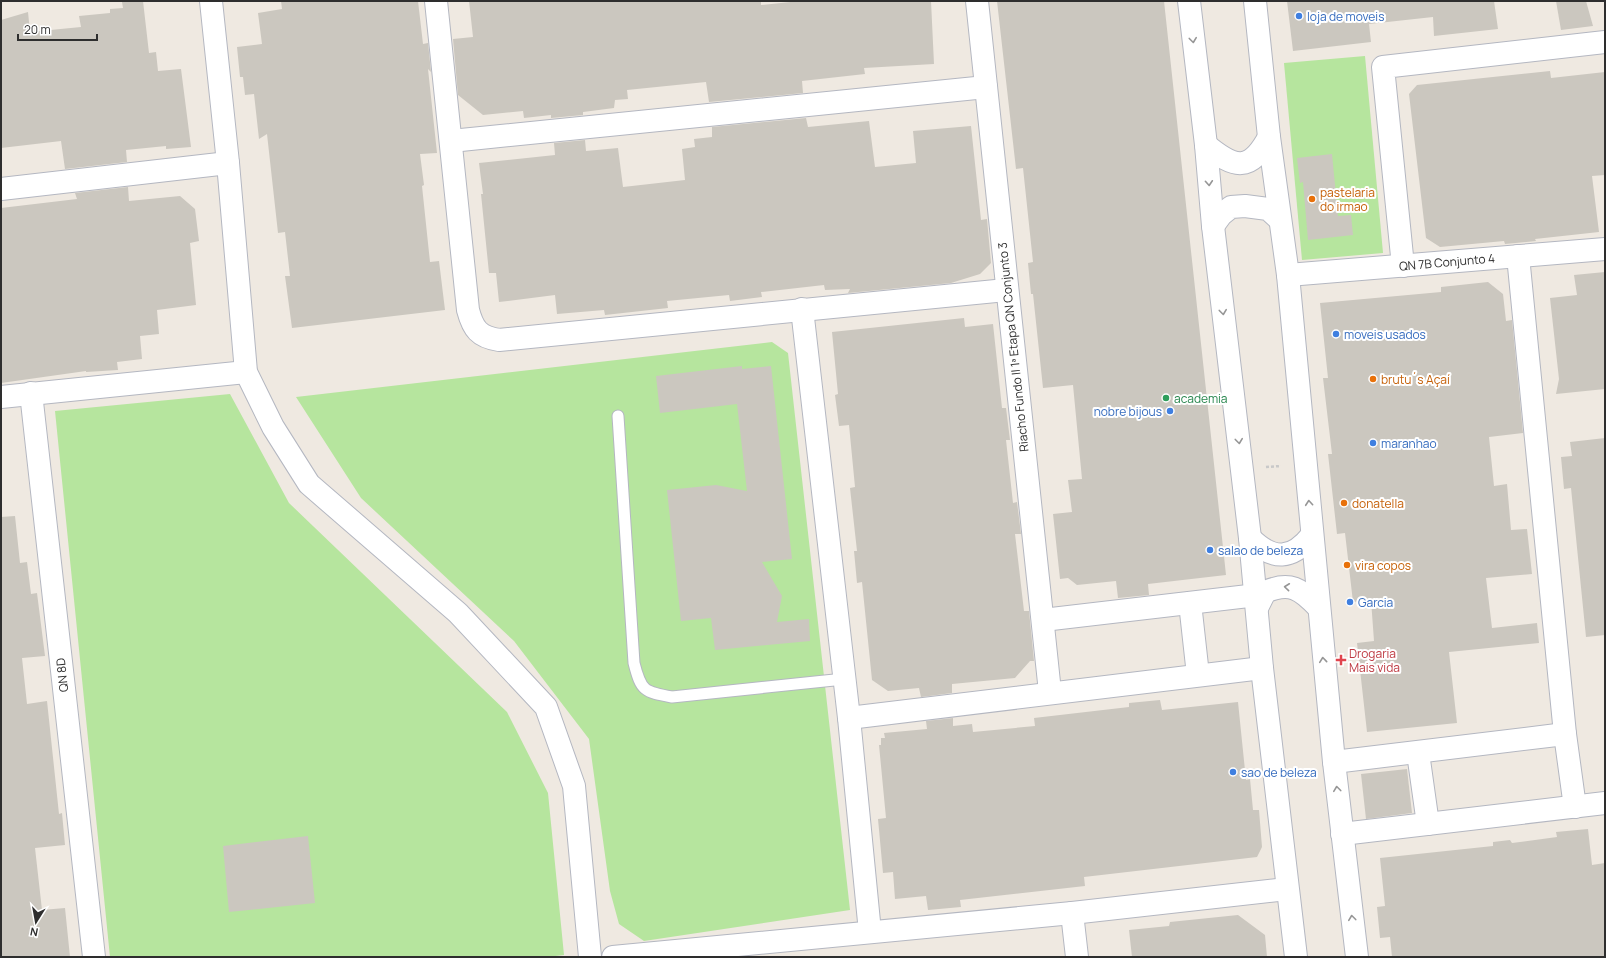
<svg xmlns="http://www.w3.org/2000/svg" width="1606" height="958" font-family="Manrope,sans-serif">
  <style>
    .green { fill: #b6e59e }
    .building { fill: #cbc7bf }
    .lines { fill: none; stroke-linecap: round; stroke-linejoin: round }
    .service-casing { stroke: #b4b7c1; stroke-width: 13 }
    .minor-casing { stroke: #b4b7c1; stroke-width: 24 }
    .tertiary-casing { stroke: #b4b7c1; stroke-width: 24 }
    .secondary-casing { stroke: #b4b7c1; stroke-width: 24 }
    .path { stroke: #c9c9c9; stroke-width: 2.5; stroke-dasharray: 3 2; stroke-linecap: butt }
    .service { stroke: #fff; stroke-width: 11 }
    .minor { stroke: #fff; stroke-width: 22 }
    .tertiary { stroke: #fff; stroke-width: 22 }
    .secondary { stroke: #fff; stroke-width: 22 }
    .oneway { stroke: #969696 }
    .shop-dot { fill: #3f7fe0; stroke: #fff; stroke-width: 1.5 }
    .food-dot { fill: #e8710a; stroke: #fff; stroke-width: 1.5 }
    .leisure-dot { fill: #2e9e5b; stroke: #fff; stroke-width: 1.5 }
    .health-dot { fill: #e0444e; stroke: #fff; stroke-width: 1.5 }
    .labels { text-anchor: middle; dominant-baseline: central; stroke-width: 4; stroke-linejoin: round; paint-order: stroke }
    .shop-label { font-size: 12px; fill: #366cbe; stroke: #fff; text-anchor: start }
    .food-label { font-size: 12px; fill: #c56008; stroke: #fff; text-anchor: start }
    .street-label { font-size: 12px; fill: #2e2e2e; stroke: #fff }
    .leisure-label { font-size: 12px; fill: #27864d; stroke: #fff; text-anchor: start }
    .health-label { font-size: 12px; fill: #be3a42; stroke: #fff; text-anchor: start }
  </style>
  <rect width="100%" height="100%" fill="#efe9e1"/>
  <g class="green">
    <polygon points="1365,56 1383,253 1302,260 1284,63"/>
    <polygon points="772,342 788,353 850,910 644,941 619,924 610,891 589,739 514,641 361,498 296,397"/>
    <polygon points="230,394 289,503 507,712 548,793 564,955 547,957 110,957 55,411"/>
  </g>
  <g class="building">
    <polygon points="143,1 149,53 156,52 158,71 181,69 191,147 166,149 166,146 126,150 127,162 65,169 61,141 1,148 1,20 28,12 30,32 81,27 79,16 110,13 110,9 123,8 122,2"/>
    <polygon points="281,1 418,1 423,44 428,43 431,72 428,69 437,153 420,154 424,185 422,186 430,262 439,261 445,310 292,328 285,276 290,276 285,232 278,233 267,134 259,139 254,94 245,95 243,77 240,77 237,47 262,44 258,13 282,9"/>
    <polygon points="469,1 761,1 761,5 800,1 931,1 934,64 864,68 865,74 802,81 803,93 709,102 706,82 627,90 628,99 615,100 614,108 583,112 583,115 551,118 551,115 524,118 523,111 483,115 458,95 453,39 473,37"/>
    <polygon points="997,1 1164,1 1226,575 1148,584 1149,595 1118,598 1116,581 1077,585 1068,578 1060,579 1053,514 1072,512 1068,480 1082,479 1073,385 1043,388 1033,294 1031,294 1028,263 1033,262 1023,168 1016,169"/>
    <polygon points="1287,1 1494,1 1498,29 1434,36 1433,17 1369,24 1371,42 1293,51"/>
    <polygon points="1556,1 1586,1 1593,26 1561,30"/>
    <polygon points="1550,71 1551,78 1605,72 1605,175 1592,176 1599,232 1535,239 1536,241 1505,244 1504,241 1440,247 1426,238 1409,94 1417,85"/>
    <polygon points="806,118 808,127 869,121 875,167 916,163 913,131 971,126 981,220 987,219 991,263 980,274 951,283 848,293 850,289 825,290 824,285 761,292 762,297 730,301 729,295 667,301 668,308 605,315 604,310 557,314 555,295 499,302 496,273 489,273 481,194 483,194 479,163 555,155 554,143 585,140 586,151 618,148 623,187 685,180 682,149 695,147 694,139 712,137 712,127"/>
    <polygon points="1332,154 1338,216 1351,215 1353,235 1308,240 1303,182 1300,183 1297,158"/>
    <polygon points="128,187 129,201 180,196 195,209 199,241 190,243 196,305 157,310 159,334 140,336 142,359 117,362 118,370 86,372 86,371 1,383 1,208 77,199 75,193"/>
    <polygon points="1605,272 1605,389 1556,394 1559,379 1550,298 1577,295 1574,275"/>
    <polygon points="1488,282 1503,294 1506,321 1512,320 1523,433 1489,437 1494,486 1507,484 1511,530 1527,529 1532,574 1486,578 1492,628 1537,623 1539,643 1449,652 1457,723 1367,732 1357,643 1374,641 1371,600 1353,602 1345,533 1337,534 1328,454 1332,454 1323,378 1328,378 1320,303 1441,292 1441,287"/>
    <polygon points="964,318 965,327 993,324 1002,408 1006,408 1010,440 1006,440 1013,503 1017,502 1021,534 1015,534 1024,611 1029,611 1034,661 1030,661 1015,678 952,684 952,693 921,697 919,688 888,691 872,680 862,582 857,583 854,551 857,551 850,488 855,487 849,425 839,426 835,395 838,394 832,332"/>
    <polygon points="742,366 742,369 771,366 792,559 762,562 782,596 777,622 809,619 810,641 715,650 711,618 681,621 667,490 716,485 747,491 737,404 660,413 656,376"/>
    <polygon points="1605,438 1605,635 1586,637 1571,488 1564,489 1561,457 1572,456 1570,442"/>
    <polygon points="15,516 20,563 27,562 31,594 37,593 45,656 22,658 27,704 47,701 59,814 62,813 65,845 35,848 42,910 65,908 70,957 1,957 1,517"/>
    <polygon points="1160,700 1162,710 1238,702 1246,780 1250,779 1253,810 1259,810 1262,847 1257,857 1084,877 1085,886 960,900 961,907 928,910 926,896 895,899 893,872 883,873 878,819 886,818 879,745 881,745 881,738 885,738 884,733 927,729 926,721 953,718 953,726 972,724 973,732 1035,726 1034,718 1129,707 1129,703"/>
    <polygon points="1407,769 1412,813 1366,819 1361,774"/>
    <polygon points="1588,829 1592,865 1605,863 1605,957 1392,957 1390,937 1380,938 1377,907 1385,906 1380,858 1493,846 1493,842 1510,840 1512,843 1557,837 1556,832"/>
    <polygon points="308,836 315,903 229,912 223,846"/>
    <polygon points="1238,915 1265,935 1267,957 1132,957 1129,930 1169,926 1170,922"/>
  </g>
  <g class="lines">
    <g class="service-casing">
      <path id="service" d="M 618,416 L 634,663 C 641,691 644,692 672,697 L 844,679"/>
    </g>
    <g class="minor-casing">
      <g id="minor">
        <polyline points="211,1 228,163 246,372 273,427 309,484 458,613 546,707 574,786 590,957"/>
        <path d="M 436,1 L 468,310 C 473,329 479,337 499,340 L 1006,290"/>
        <polyline points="977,1 1050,692"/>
        <polyline points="451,141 986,87"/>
        <polyline points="1,189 228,163"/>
        <polyline points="1518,256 1565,734 1575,807"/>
        <polyline points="1403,266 1383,67 1605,42"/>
        <polyline points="1288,275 1605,249"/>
        <polyline points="802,309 849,718 870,932"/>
        <polyline points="31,393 94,957"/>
        <polyline points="1,397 246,372"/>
        <polyline points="1190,603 1198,675"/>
        <polyline points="1043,620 1257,595"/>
        <polyline points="849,718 1262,668"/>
        <polyline points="1418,753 1428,824"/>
        <polyline points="1334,762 1565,734"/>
        <polyline points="1342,834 1605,803"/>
        <polyline points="1072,913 1077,957"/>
      </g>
    </g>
    <g class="tertiary-casing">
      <polyline id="tertiary" points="613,957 1072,913 1287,889"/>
    </g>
    <g class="secondary-casing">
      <g id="secondary">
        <polyline points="1189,1 1206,145 1213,226 1250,538 1262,668 1296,957"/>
        <polyline points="1255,1 1269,137 1288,275 1334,762 1357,957"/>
        <path d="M 1206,145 C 1235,169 1250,172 1269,137"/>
        <polyline points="1213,226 1221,215 1231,207 1245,206 1268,209 1280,220"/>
        <path d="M 1250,538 C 1273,561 1292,560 1312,535"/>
        <path d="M 1258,606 L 1265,592 C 1290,581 1301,589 1318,607"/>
      </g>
    </g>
    <polyline class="path" points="1266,467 1281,466"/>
    <use href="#service" class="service"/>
    <use href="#minor" class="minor"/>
    <use href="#tertiary" class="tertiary"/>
    <use href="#secondary" class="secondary"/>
  </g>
  <defs><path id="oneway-chevron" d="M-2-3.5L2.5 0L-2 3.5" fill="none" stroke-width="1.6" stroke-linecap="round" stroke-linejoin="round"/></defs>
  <g class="oneway">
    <use href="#oneway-chevron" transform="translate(1193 40) rotate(83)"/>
    <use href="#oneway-chevron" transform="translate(1209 183) rotate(86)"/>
    <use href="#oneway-chevron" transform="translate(1223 312) rotate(83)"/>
    <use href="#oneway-chevron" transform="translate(1239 441) rotate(83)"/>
    <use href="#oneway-chevron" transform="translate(1309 503) rotate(-95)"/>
    <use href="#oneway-chevron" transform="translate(1287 587) rotate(-174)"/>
    <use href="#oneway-chevron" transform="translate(1323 660) rotate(-96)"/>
    <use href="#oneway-chevron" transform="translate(1337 789) rotate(-97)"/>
    <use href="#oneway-chevron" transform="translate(1352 918) rotate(-97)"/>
  </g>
  <g class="shop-dot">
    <circle cx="1299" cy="16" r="4"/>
    <circle cx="1336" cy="334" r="4"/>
    <circle cx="1170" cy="411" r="4"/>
    <circle cx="1373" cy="443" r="4"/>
    <circle cx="1210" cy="550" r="4"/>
    <circle cx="1350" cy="602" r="4"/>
    <circle cx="1233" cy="772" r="4"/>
  </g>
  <g class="food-dot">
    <circle cx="1312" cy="199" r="4"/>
    <circle cx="1373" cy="379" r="4"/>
    <circle cx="1344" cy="503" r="4"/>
    <circle cx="1347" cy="565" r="4"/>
  </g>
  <circle class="leisure-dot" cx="1166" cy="398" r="4"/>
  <path class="health-dot" d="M1339 654h4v4h4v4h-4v4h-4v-4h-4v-4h4z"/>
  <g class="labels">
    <g class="shop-label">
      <text x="1307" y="16">loja de moveis</text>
      <text x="1344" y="334">moveis usados</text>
      <text x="1162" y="411" text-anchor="end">nobre bijous</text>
      <text x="1381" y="443">maranhao</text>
      <text x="1218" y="550">salao de beleza</text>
      <text x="1358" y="602">Garcia</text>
      <text x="1241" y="772">sao de beleza</text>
    </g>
    <g class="food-label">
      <text x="1320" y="192">pastelaria<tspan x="1320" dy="14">do irmao</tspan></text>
      <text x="1381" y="379">brutu´s Açaí</text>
      <text x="1352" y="503">donatella</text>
      <text x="1355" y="565">vira copos</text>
    </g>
    <g class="street-label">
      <text transform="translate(1447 262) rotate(-5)">QN 7B Conjunto 4</text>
      <text transform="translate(1013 347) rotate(-96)">Riacho Fundo II 1ª Etapa QN Conjunto 3</text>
      <text transform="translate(62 675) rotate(-96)">QN 8D</text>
    </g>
    <g class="leisure-label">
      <text x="1174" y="398">academia</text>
    </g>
    <g class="health-label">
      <text x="1349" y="653">Drogaria<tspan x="1349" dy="14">Mais vida</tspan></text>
    </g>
  </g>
  <rect width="1606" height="958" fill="none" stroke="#2e2e2e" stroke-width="4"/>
  <g transform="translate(36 922) rotate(191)" stroke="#ffffff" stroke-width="3" paint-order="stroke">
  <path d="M0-3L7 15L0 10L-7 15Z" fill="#2e2e2e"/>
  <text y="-6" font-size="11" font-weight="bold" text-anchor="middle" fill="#2e2e2e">N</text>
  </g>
  <path d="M18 34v6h79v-6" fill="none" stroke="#2e2e2e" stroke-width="2"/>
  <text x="24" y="34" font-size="12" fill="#2e2e2e" stroke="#ffffff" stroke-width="3" paint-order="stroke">20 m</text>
</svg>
